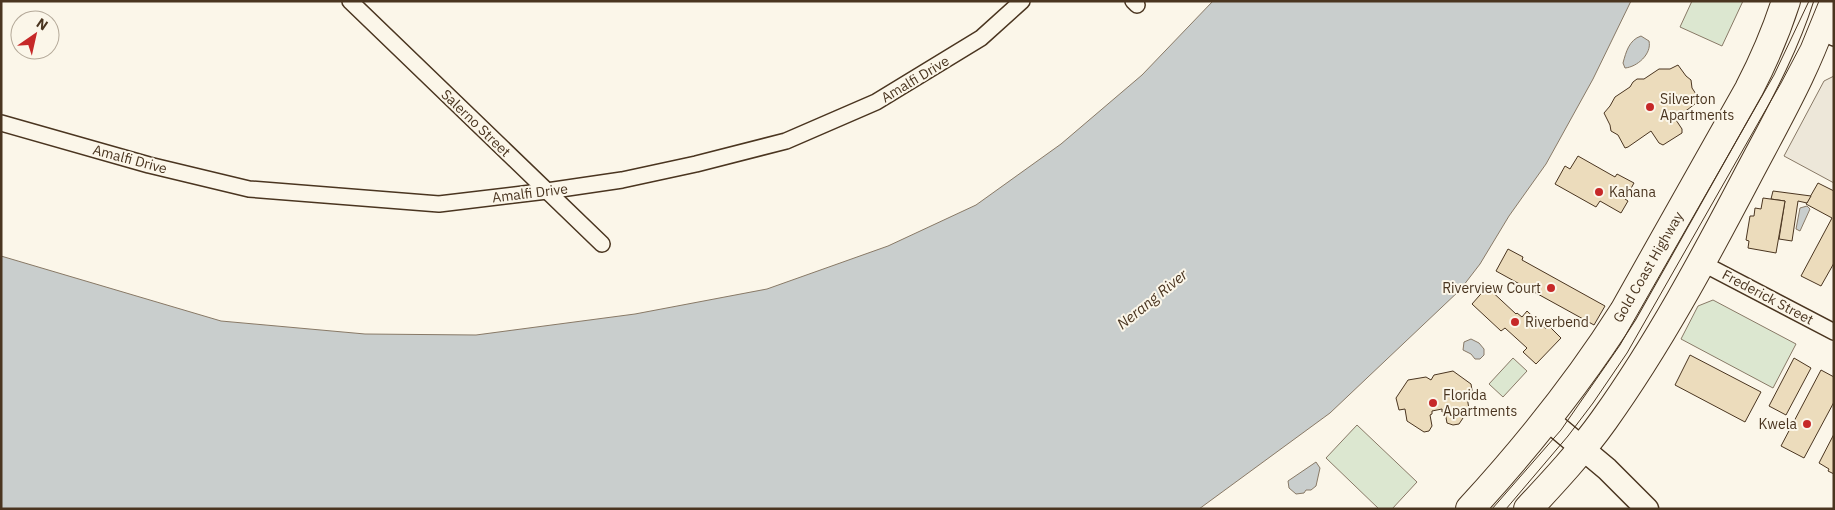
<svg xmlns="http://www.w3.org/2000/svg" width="1835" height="510" font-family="'IBM Plex Sans',sans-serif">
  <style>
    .green { fill: #dce7d0; stroke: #887966 }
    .parking { fill: #ede7d9; stroke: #887966 }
    .water { fill: #c9cecd; stroke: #887966 }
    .building { fill: #ecdcbc; stroke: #4a3520 }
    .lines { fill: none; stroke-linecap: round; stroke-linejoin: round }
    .street-casing { stroke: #4a3520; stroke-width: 18 }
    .secondary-casing { stroke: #4a3520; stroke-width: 25 }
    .highway-casing { stroke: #4a3520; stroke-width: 30 }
    .street { stroke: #fbf6e9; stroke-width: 15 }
    .secondary { stroke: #fbf6e9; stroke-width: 22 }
    .highway { stroke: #fbf6e9; stroke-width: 28 }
    .tram { stroke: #4a3520; stroke-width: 1 }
    .poi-dot { fill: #c62828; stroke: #fbf6e9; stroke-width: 2 }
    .labels { text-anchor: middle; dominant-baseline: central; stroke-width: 4; stroke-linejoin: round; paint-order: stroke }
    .street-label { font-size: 14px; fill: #4a3520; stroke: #fbf6e9 }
    .poi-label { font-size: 14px; fill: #4a3520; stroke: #fbf6e9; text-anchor: start }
    .water-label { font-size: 15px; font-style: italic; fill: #4a3520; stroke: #fbf6e9 }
  </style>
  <rect width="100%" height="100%" fill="#fbf6e9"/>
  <g class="green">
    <polygon points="1692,1 1743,1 1722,46 1680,27"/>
    <polygon points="1713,300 1796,344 1773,388 1681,339 1698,306"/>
    <polygon points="1513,358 1527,371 1503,397 1489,384"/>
    <polygon points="1357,425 1417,482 1392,509 1379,509 1326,458"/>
  </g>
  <polygon class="parking" points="1834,76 1834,183 1784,156 1824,81"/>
  <g class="water">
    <polygon points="1213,1 1631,1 1593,79 1546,164 1509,216 1480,264 1460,290 1330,413 1199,509 1,509 1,256 221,321 365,334 476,335 635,314 767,289 888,246 976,205 1061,144 1142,75"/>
    <path d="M 1641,36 L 1649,41 C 1652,54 1637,67 1625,68 L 1623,63 C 1626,52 1629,40 1641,36 Z"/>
    <polygon points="1807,206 1810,209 1800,231 1796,229 1800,208"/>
    <polygon points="1471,339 1479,343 1484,349 1484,355 1480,359 1475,359 1471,354 1463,350 1464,342"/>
    <polygon points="1316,462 1320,468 1316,486 1311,490 1306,490 1304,493 1296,494 1289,488 1288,481"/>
  </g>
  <g class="building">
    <polygon points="1678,65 1686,76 1691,80 1692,88 1700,100 1687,110 1674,117 1682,129 1682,133 1663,145 1659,143 1651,131 1628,147 1625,148 1618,135 1611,131 1610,125 1604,113 1610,106 1615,97 1630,87 1633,82 1637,79 1644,79 1659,69 1670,69"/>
    <polygon points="1578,156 1615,177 1617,174 1634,183 1625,199 1628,201 1621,213 1600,201 1596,207 1555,184 1565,166 1570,169"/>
    <polygon points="1818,183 1834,191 1834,263 1821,286 1801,276 1832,218 1806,204"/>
    <polygon points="1773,191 1811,196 1807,203 1798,201 1792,241 1779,239 1785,201 1771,199"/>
    <polygon points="1763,198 1785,201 1776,253 1748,248 1749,241 1746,240 1750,216 1754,216 1755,208 1761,209"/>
    <polygon points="1508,249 1523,257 1522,260 1605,306 1594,325 1496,271"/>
    <polygon points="1487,287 1516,314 1517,313 1522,317 1527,311 1546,329 1549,326 1561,338 1536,364 1523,352 1527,348 1505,328 1501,331 1472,304"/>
    <polygon points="1690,355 1761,392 1745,422 1675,385"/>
    <polygon points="1794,358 1811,368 1786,415 1769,406"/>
    <polygon points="1821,370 1834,377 1834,402 1804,458 1781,446"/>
    <polygon points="1453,371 1471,384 1473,396 1467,397 1469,409 1459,424 1453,425 1447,423 1445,412 1442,412 1442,409 1432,411 1432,414 1430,415 1432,426 1429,431 1424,432 1407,421 1405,409 1399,410 1396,398 1408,380 1426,377 1431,380 1434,375"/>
    <polygon points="1834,434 1834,474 1828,471 1829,469 1819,463"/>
  </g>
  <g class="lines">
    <g class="street-casing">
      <g id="street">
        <polyline points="350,1 602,244"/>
        <polyline points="1133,1 1137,5"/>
        <polyline points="1820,31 1834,38"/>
        <polyline points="1,123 149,165 249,189 439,204 547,191 622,180 696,164 786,141 876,102 981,38 1022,1"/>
        <polyline points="1702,263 1834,332"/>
      </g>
    </g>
    <g class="secondary-casing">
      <polyline id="secondary" points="1546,418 1607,469 1647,509"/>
    </g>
    <g class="highway-casing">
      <g id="highway">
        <path d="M 1470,509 C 1525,449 1581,379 1624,311 L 1749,89 C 1764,60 1776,32 1786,1"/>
        <path d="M 1528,509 C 1555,480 1582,451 1604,420 C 1659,343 1704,259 1748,175 C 1778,118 1810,63 1829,1"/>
      </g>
    </g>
    <use href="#street" class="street"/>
    <use href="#secondary" class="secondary"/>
    <use href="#highway" class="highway"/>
    <g class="tram">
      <polyline points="1492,509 1561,430 1620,345 1774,75 1809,1"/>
      <polyline points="1506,509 1568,436 1593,403 1627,353 1781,83 1801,45 1819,1"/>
    </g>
  </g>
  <g class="poi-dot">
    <circle cx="1650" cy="107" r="5"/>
    <circle cx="1599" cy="192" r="5"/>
    <circle cx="1551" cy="288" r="5"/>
    <circle cx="1515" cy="322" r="5"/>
    <circle cx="1433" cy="403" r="5"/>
    <circle cx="1807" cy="424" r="5"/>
  </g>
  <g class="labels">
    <g class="street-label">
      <text transform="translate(915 79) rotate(-31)">Amalfi Drive</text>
      <text transform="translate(476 123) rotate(44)">Salerno Street</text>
      <text transform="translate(130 159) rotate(15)">Amalfi Drive</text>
      <text transform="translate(530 193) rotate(-7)">Amalfi Drive</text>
      <text transform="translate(1648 267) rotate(-60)">Gold Coast Highway</text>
      <text transform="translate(1768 297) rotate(28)">Frederick Street</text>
    </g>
    <g class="poi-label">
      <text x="1660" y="99">Silverton<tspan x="1660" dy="16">Apartments</tspan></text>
      <text x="1609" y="192">Kahana</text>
      <text x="1541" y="288" text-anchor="end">Riverview Court</text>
      <text x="1525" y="322">Riverbend</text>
      <text x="1443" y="395">Florida<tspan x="1443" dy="16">Apartments</tspan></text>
      <text x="1797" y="424" text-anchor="end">Kwela</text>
    </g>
    <g class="water-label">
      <text transform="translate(1152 299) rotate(-39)">Nerang River</text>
    </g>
  </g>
  <rect width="1835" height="510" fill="none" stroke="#4a3520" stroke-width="5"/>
  <g transform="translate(35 35) rotate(34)"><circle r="24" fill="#fbf6e9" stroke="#b4a999"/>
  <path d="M0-4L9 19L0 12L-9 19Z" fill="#c62828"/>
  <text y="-8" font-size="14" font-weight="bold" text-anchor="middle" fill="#4a3520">N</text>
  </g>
</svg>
